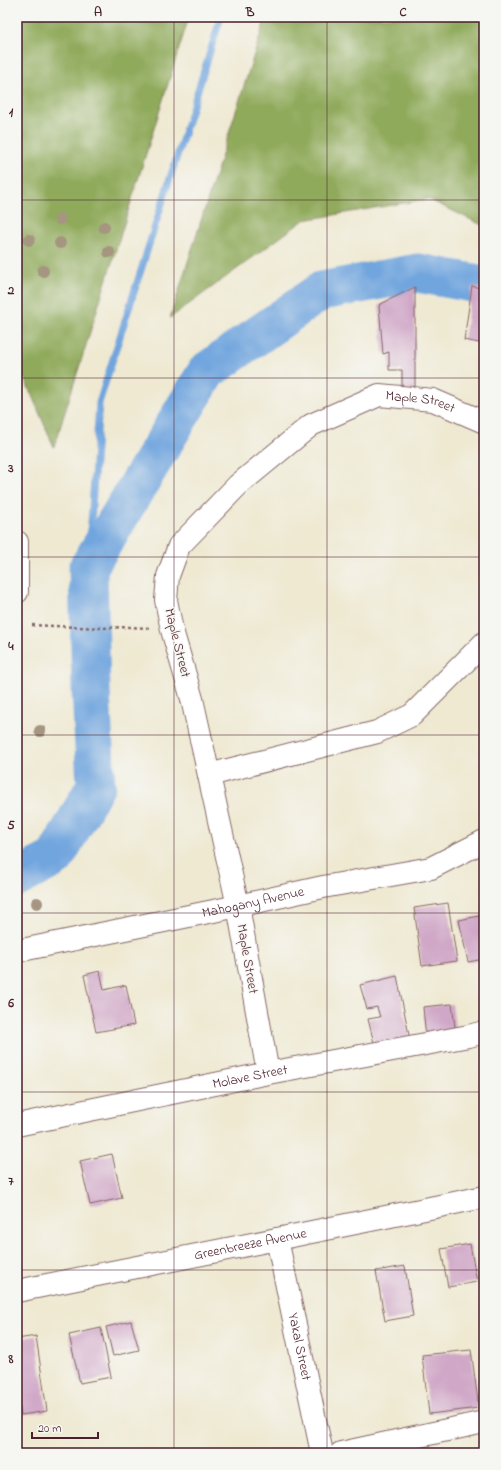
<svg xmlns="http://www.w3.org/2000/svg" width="501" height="1470" font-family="'Indie Flower',sans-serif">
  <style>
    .forest { fill: #90aa5b; stroke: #6d6443 }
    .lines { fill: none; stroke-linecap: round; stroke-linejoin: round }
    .stream { stroke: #71a5de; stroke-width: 7 }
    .river { stroke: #71a5de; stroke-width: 39 }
    .building { fill: #d0a7c7 }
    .minor-casing { stroke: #846665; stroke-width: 24 }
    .path { stroke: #846665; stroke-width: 2.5; stroke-dasharray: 3 3; stroke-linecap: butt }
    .minor { stroke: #fff; stroke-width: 22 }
    .tree { fill: #a69580 }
    .grid { fill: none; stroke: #4a1f2b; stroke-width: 1; stroke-opacity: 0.55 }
    .labels { text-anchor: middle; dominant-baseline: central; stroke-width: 3; stroke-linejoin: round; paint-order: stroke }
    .street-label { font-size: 14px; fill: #4a1f2b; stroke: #f6f6f2 }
    .neatline { fill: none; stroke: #4a1f2b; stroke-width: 1.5 }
    .grid-label { font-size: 13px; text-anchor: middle; font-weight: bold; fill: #4a1f2b }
  </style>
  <rect width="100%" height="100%" fill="#f6f6f2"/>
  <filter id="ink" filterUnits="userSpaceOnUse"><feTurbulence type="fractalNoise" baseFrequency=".025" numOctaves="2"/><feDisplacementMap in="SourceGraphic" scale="8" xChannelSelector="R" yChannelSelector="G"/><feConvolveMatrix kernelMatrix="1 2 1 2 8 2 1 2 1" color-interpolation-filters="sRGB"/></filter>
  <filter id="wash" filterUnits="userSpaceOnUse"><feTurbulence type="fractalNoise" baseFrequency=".012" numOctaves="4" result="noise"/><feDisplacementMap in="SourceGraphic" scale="16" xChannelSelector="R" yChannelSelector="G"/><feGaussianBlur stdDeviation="0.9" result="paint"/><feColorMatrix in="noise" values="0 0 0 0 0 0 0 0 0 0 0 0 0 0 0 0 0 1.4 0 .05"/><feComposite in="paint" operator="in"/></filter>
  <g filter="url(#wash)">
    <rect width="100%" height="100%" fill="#efe9d2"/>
    <g class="forest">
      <polygon points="17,17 189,17 54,447 17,361"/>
      <polygon points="266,17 484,17 484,226 428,199 304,220 170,318"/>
    </g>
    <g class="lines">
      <polyline class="stream" points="88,568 99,403 221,17"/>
      <polyline class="river" points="17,878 55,858 96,785 91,691 88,568 207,371 321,291 418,273 484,285"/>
    </g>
    <g id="blocks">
      <g class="building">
        <polygon points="472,286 484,289 484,344 464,340"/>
        <polygon points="415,287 415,391 402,390 402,370 389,370 389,352 383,354 379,305"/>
        <polygon points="448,903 457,961 422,966 414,908"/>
        <polygon points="484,915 484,959 468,962 459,920"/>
        <polygon points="100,971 104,990 126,985 134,1025 96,1032 84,975"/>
        <polygon points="397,976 410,1040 375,1047 368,1019 380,1017 377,1007 367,1009 360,985"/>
        <polygon points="452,1004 456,1035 426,1038 423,1007"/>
        <polygon points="112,1154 122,1198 90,1205 80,1161"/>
        <polygon points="470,1244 477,1282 448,1287 441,1249"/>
        <polygon points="405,1266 413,1316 385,1321 376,1271"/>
        <polygon points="131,1321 139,1350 113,1356 106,1327"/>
        <polygon points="101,1328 111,1377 80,1383 69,1335"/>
        <polygon points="36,1336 47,1411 21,1415 17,1391 17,1339"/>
        <polygon points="471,1350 479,1408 429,1414 422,1355"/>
      </g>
    </g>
  </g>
  <g filter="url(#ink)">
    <use href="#blocks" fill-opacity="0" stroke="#846665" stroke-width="1"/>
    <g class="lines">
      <g class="minor-casing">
        <g id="minor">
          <polyline points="17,542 17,592"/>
          <polyline points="209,775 377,732 412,715 484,643"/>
          <path id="s1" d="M 17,951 L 238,906 L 323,887 L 431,868 L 484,841"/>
          <path id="s2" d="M 268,1073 L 238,906 L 192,699 L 172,630 L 166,600 L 168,576 L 179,546 L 238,485 L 311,425 L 379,395 L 433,400 L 484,422"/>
          <path id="s3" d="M 17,1125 L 268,1073 L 469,1036 L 484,1032"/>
          <path id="s4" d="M 277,1239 L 322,1453"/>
          <path id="s5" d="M 17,1291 L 277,1239 L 484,1197"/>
          <polyline points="341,1453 484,1422"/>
        </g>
      </g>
      <polyline class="path" points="32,625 101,628 129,627 149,628"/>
      <use href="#minor" class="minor"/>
    </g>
    <g class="tree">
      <circle cx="60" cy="219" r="6"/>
      <circle cx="104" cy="227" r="6"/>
      <circle cx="29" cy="240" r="6"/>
      <circle cx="60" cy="243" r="6"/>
      <circle cx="109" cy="252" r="6"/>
      <circle cx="43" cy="271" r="6"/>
      <circle cx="40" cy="731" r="6"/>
      <circle cx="37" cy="903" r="6"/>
    </g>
  </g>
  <path class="grid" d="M 174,17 L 174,1453M 327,17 L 327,1453M 17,200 L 484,200M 17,378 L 484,378M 17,557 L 484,557M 17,735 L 484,735M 17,913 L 484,913M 17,1092 L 484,1092M 17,1270 L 484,1270"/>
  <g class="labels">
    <g class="street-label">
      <text stroke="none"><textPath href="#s2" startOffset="836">Maple Street</textPath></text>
      <text transform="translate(177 643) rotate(76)">Maple Street</text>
      <text stroke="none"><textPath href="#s1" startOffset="241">Mahogany Avenue</textPath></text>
      <text transform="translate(247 959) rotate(80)">Maple Street</text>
      <text stroke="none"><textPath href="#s3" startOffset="238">Molave Street</textPath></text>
      <text stroke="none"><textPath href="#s5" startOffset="238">Greenbreeze Avenue</textPath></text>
      <text stroke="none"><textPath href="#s4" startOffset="110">Yakal Street</textPath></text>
    </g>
  </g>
  <rect width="501" height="1470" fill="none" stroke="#f6f6f2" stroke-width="44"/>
  <path d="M32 1432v6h66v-6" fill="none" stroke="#4a1f2b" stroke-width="2"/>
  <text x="38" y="1432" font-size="12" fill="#4a1f2b" stroke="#f6f6f2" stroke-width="3" paint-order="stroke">20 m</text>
  <rect x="22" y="22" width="457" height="1426" class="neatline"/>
  <g class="grid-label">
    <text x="98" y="16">A</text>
    <text x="250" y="16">B</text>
    <text x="403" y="16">C</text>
    <text x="11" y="116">1</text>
    <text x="11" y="294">2</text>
    <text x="11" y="472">3</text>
    <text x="11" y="650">4</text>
    <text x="11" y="829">5</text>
    <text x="11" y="1007">6</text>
    <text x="11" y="1185">7</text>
    <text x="11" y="1363">8</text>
  </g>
</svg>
